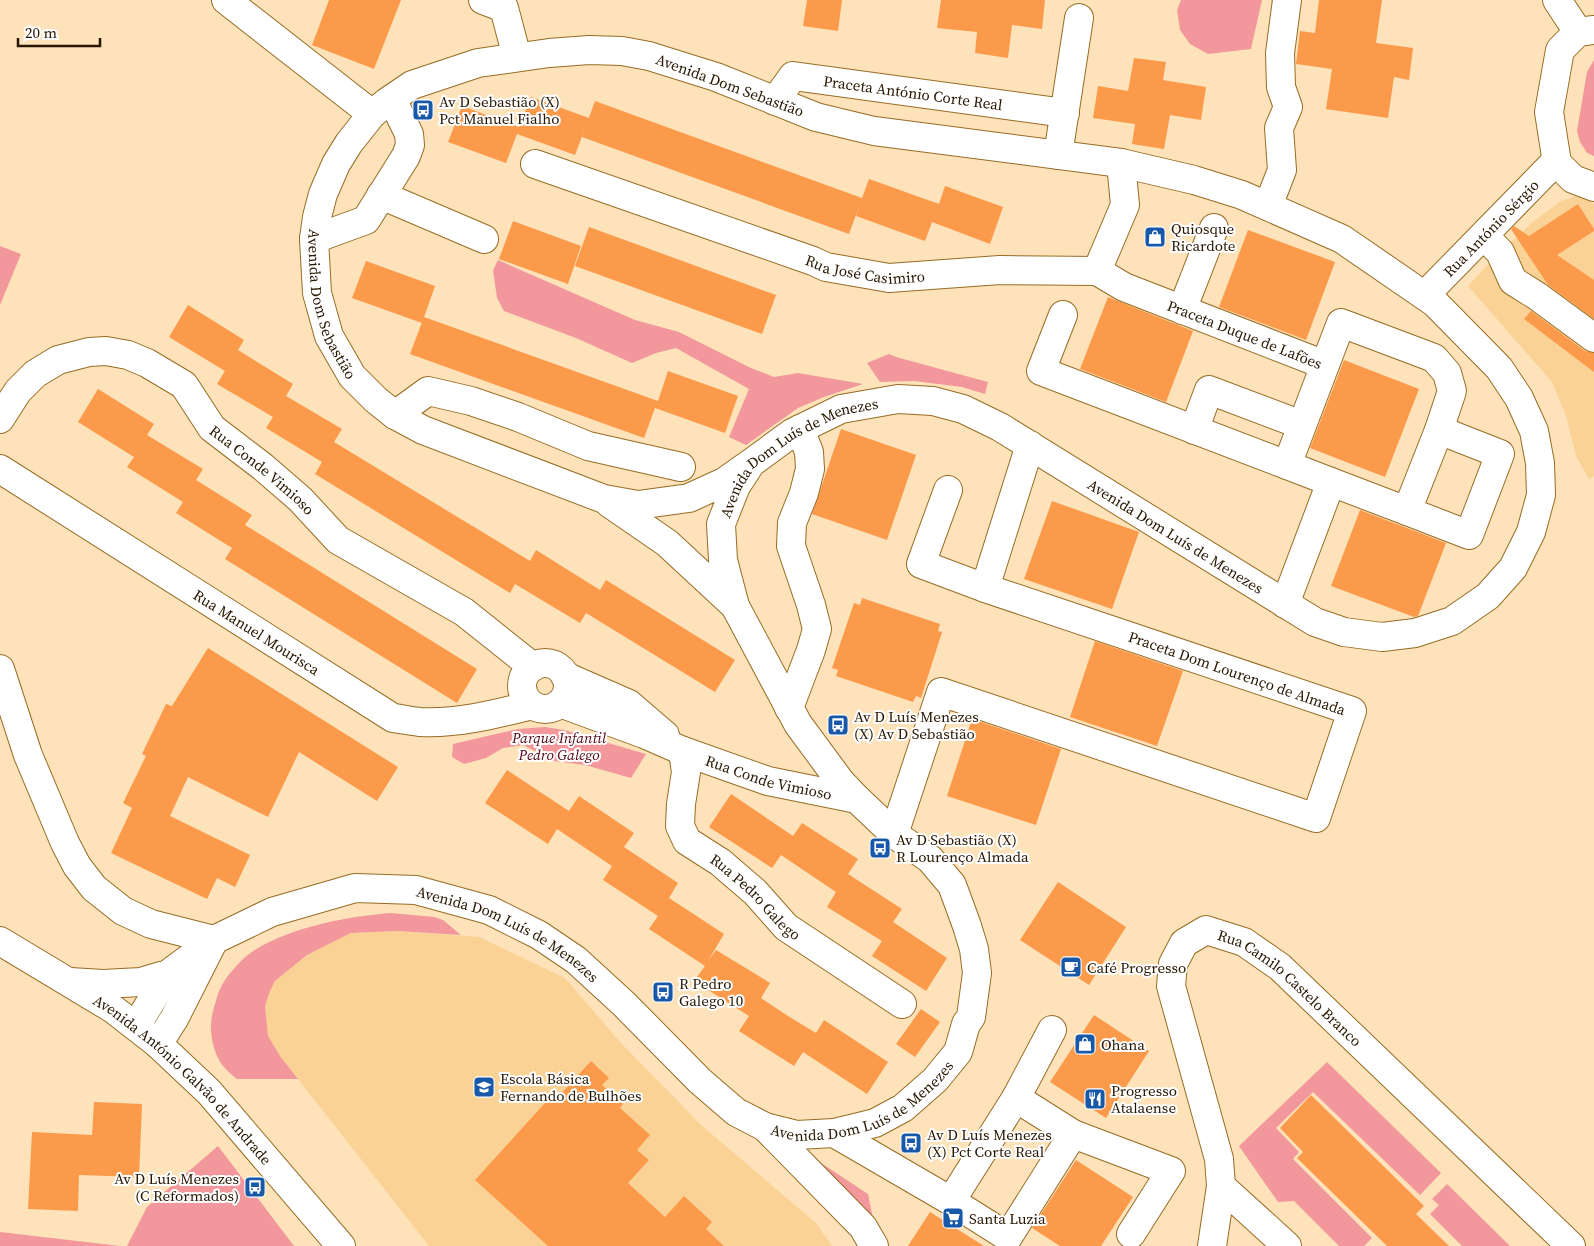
<svg xmlns="http://www.w3.org/2000/svg" width="1594" height="1246" font-family="'Source Serif 4',serif">
<rect width="100%" height="100%" fill="#fee2b9"/>
<path fill="#fbd296" d="M1579 195 1594 204V476L1589 479 1576 456 1566 416 1552 382 1468 286 1500 252 1534 221 1561 201Z
M397 931 479 937 565 978 620 1042 700 1124 816 1223 832 1246H429L280 1056 268 1037 265 1006 270 991 275 981 307 955 351 933Z"/>
<path fill="#f2989c" d="M1181 0H1262L1251 49 1208 54 1190 44 1180 30 1177 10Z
M1594 60V156L1587 153 1580 142 1577 131 1587 72Z
M0 246 21 254 0 305Z
M498 260 635 320 679 332 751 368 774 377 798 373 863 384 824 397 798 408 746 445 729 437 749 389 676 348 656 353 632 363 576 338 504 311 497 298 493 270Z
M889 354 896 357 988 382 985 394 962 387 914 381 880 382 867 363Z
M545 727 564 730 646 754 631 778 585 765 554 761 523 745 503 748 486 758 464 764 452 757 453 744 518 729Z
M391 913 434 917 443 920 461 935 397 931 351 933 307 955 275 981 270 991 265 1006 268 1036 280 1056 298 1079H237C232 1075 227 1071 223 1066 211 1050 208 1026 214 1007 216 1002 217 995 220 989 224 980 233 969 240 962 271 930 348 916 391 913Z
M1327 1062 1441 1173 1420 1195 1313 1092 1276 1128 1299 1152 1293 1159 1372 1238 1364 1246H1339L1294 1201 1278 1202 1239 1146Z
M218 1146 294 1246H127L147 1207Z
M821 1163 868 1194 874 1224 814 1168Z
M1447 1184 1510 1246H1462L1430 1214 1439 1205 1432 1199Z
M0 1232 120 1246H0Z"/>
<path fill="#fb9a4b" d="M329 0H401L374 69 312 45Z
M807 0H842L838 31 803 26Z
M941 0H1045L1042 29 1012 25 1008 58 975 53 977 32 937 28Z
M1319 0H1382L1376 43 1413 48 1409 80 1394 77 1388 118 1326 109 1332 69 1296 64 1300 31 1315 33Z
M1134 58 1166 62 1163 80 1206 87 1201 120 1170 115 1164 149 1132 144 1135 124 1093 118 1098 86 1128 91Z
M531 97 589 118 575 155 517 134 506 163 448 142 462 106 519 127Z
M595 101 862 198 869 179 939 204 945 186 1003 207 990 244 932 222 925 241 856 216 860 204 849 234 582 137Z
M1578 204 1594 229V231L1557 255 1594 280V319L1548 285 1511 229 1514 226 1529 236Z
M513 221 581 246 568 284 499 259Z
M589 227 776 295 762 334 575 266Z
M1248 230 1335 262 1306 340 1219 307Z
M366 261 435 286 422 323 352 298Z
M1108 297 1193 331 1166 402 1080 369Z
M188 305 244 340 238 350 293 384 286 396 342 429 334 442 530 561 536 550 600 590 606 580 735 660 715 692 586 613 580 623 515 584 510 593 315 474 322 462 266 428 273 417 217 384 225 371 169 337Z
M1531 311 1585 351 1594 353V372L1524 319Z
M424 317 658 401 668 371 738 396 725 433 655 408 644 438 410 354Z
M1344 360 1419 389 1385 477 1310 448Z
M98 389 154 424 147 435 203 469 196 480 252 515 245 525 477 669 457 703 225 559 232 548 176 513 183 502 127 467 134 457 78 422Z
M841 429 916 455 887 540 812 514Z
M1052 501 1139 532 1112 609 1024 579Z
M1360 510 1446 543 1418 616 1414 617 1331 586Z
M862 598 940 624 938 631 942 632 921 698 916 696 913 702 836 676 838 670 832 668 854 603 860 605Z
M1095 641 1183 671 1157 746 1070 717Z
M208 648 398 767 377 801 299 752 268 817 188 777 170 816 250 855 235 887 217 878 207 899 111 853 132 808 123 803 146 756 142 754 166 704 172 706Z
M972 719 1061 749 1036 825 947 796Z
M507 770 569 811 579 796 634 833 624 847 678 883 669 898 724 934 708 961 716 950 770 983 761 998 788 1016 816 1033 824 1020 888 1062 867 1094 803 1052 794 1066 739 1031 749 1016 694 981 705 966 649 929 658 916 603 880 612 866 557 829 548 844 485 803Z
M731 794 793 836 802 823 858 859 848 874 902 909 893 922 947 958 926 991 872 956 882 941 827 907 836 892 781 855 772 868 709 827Z
M1058 882 1126 927 1089 985 1020 940Z
M921 1009 940 1022 915 1057 896 1044Z
M1094 1015 1149 1051 1106 1118 1050 1082Z
M591 1061 609 1078 602 1085 623 1104 620 1108 650 1135 637 1150 649 1160 628 1183 665 1217 684 1196 712 1222 706 1229 724 1246H548L475 1180 554 1093 558 1097Z
M1311 1095 1424 1206 1416 1214 1449 1246H1387L1297 1158 1303 1152 1280 1128Z
M94 1102 142 1104 139 1177 79 1175 78 1211 28 1209 32 1132 92 1135Z
M1076 1160 1133 1197 1101 1246H1060L1032 1228Z
M930 1212 984 1246H908Z"/>
<g fill="none" stroke-linecap="round" stroke-linejoin="round">
<g stroke="#976c24" stroke-width="30">
<g id="minor">
<path d="M226 0 372 114"/>
<path d="M483 0 504 8 517 57"/>
<path d="M1557 0 1578 32"/>
<path d="M1594 30 1578 32 1560 50 1549 112 1557 163 1573 179 1594 187"/>
<path id="s1" d="M775 101 793 76 1065 113"/>
<path d="M1058 155 1079 18"/>
<path id="s2" d="M535 164 813 261 826 267 889 278 1000 270 1097 271 1125 205 1121 163"/>
<path d="M381 195 484 239"/>
<path d="M1268 206 1282 170 1279 128 1288 107 1281 87 1280 53 1287 0"/>
<path d="M1484 236 1500 252 1513 281 1537 296 1594 338"/>
<path d="M314 239 366 220 406 156 410 145 409 134 392 99"/>
<path id="s3" d="M1097 271 1124 287 1325 365 1287 465 1331 482 1285 604"/>
<path id="s4" d="M1425 295 1556 161"/>
<path d="M1182 310 1214 228"/>
<path d="M1063 315 1041 371 1287 465"/>
<path d="M1325 365 1341 323 1434 358 1447 373 1452 391 1439 430"/>
<path d="M395 415 428 391 471 401 518 417 588 446 681 467"/>
<path id="s5" d="M0 419 18 391 35 374 58 360 89 352 106 351 128 355 147 363 184 385 212 428 263 467 300 499 338 540 464 612 533 667"/>
<path d="M1194 430 1209 390 1302 425"/>
<path d="M1439 430 1500 454 1469 535 1407 511Z"/>
<path id="s6" d="M0 469 393 718C402 719 411 721 420 722 458 724 496 714 532 705"/>
<path d="M1331 482 1407 511"/>
<path d="M948 490 921 564 985 588"/>
<path d="M609 503 667 543 735 606"/>
<circle cx="545" cy="686" r="23"/>
<path d="M0 669 28 755 65 843 77 866 94 888 123 911 151 924 214 940"/>
<path d="M565 676 629 704 665 735"/>
<path id="s7" d="M560 703 644 734 683 751 768 781 857 799"/>
<path d="M789 708 811 650 817 629 811 605 791 546 792 523 804 493 810 469 809 452 800 429"/>
<path id="s8" d="M683 751 686 772 681 804 680 826 687 841 720 862 755 892 786 927 902 1004"/>
<path d="M894 834 941 692 1316 818 1352 711 985 588 1030 445"/>
<path id="s9" d="M0 941 113 1009 158 1044 209 1092 341 1246"/>
<path id="s10" d="M70 982 103 984 141 982 168 974 214 940 272 912 355 888 416 890 489 910 539 935 576 960 624 1004 700 1081 736 1112 765 1127 797 1135 834 1133 875 1123 903 1108 935 1080 958 1052 966 1024 971 1017 977 973 974 949 967 926 952 885 930 859 894 834 857 799 840 781 798 724 735 606 723 560 721 524 736 486 751 463 792 433 841 409 898 399 933 401 963 409 1000 427 1315 622 1344 632 1382 637 1415 633 1452 621 1488 596 1513 568 1531 532 1541 495 1540 463 1534 431 1519 398 1499 368 1435 303 1342 239 1242 195 1194 180 1121 163 874 131 816 117 716 77 649 56 622 51 589 50 549 53 478 63 412 85 387 102 372 114 349 143 336 164 323 194 317 217 314 239 317 293 329 336 352 376 376 400 395 415 423 430 604 499 638 505 689 498 724 482 751 463"/>
<path d="M136 1026 168 974"/>
<path d="M158 1044 174 1019 212 944"/>
<path d="M1016 1098 1052 1030"/>
<path d="M765 1127 863 1227 874 1246"/>
<path d="M834 1133 951 1201 1008 1237 1073 1134 1016 1098 951 1201"/>
<path d="M1073 1134 1171 1171 1131 1234"/>
<path d="M1221 1186 1287 1246"/>
<path id="s11" d="M1212 1246 1221 1186 1219 1159 1171 986 1173 964 1184 943 1206 930 1244 942 1280 967 1571 1246"/>
</g>
</g>
<use href="#minor" stroke="#fff" stroke-width="28"/>
</g>
<defs>
<g id="bus-square" transform="scale(1.125)"><rect x="-9" y="-9" width="18" height="18" rx="4" fill="#1858a8" stroke="#fff"/><path d="M-5-6H5V4H4V6H2V4H-2V6H-4V4H-5ZM-3.5-4V0h7V-4ZM-3.5 1.2v1.5H-2V1.2ZM2 1.2v1.5H3.5V1.2Z" fill="#fff"/></g>
<g id="shop-square" transform="scale(1.125)"><rect x="-9" y="-9" width="18" height="18" rx="4" fill="#1858a8" stroke="#fff"/><path d="M-5-2.5h2.3a2.7 3.5 0 0 1 5.4 0H5L5.5 6h-11ZM-1.5-2.5h3a1.5 2.3 0 0 0-3 0Z" fill="#fff"/></g>
<g id="cafe-square" transform="scale(1.125)"><rect x="-9" y="-9" width="18" height="18" rx="4" fill="#1858a8" stroke="#fff"/><path d="M-5.5-4.5H6V0H3Q3 3.5 0 3.5H-2.5Q-5.5 3.5-5.5 0ZM3-3.2v2h1.7v-2ZM-6 4.5H4V6H-6Z" fill="#fff"/></g>
<g id="school-square" transform="scale(1.125)"><rect x="-9" y="-9" width="18" height="18" rx="4" fill="#1858a8" stroke="#fff"/><path d="M0-5L7-2L0 1L-7-2ZM-4 1L0 2.5L4 1V4Q0 6-4 4Z" fill="#fff"/></g>
<g id="restaurant-square" transform="scale(1.125)"><rect x="-9" y="-9" width="18" height="18" rx="4" fill="#1858a8" stroke="#fff"/><path d="M-5-6h1v4h1v-4h1v4h1v-4h1v5L-1.5 .5V6h-2V.5L-5-1ZM5-6V6H3V1.5H1.5Q1.5-4 5-6Z" fill="#fff"/></g>
<g id="supermarket-square" transform="scale(1.125)"><rect x="-9" y="-9" width="18" height="18" rx="4" fill="#1858a8" stroke="#fff"/><path d="M-6-5.5h2.5l.6 2H6L4.5 2H-2.5L-4.4-4H-6ZM-1.5 3.2a1.3 1.3 0 1 0 .1 0ZM3 3.2a1.3 1.3 0 1 0 .1 0Z" fill="#fff"/></g>
</defs>
<g fill-rule="evenodd">
<use href="#bus-square" x="423" y="110"/>
<use href="#shop-square" x="1155" y="237"/>
<use href="#bus-square" x="838" y="725"/>
<use href="#bus-square" x="880" y="848"/>
<use href="#cafe-square" x="1071" y="967"/>
<use href="#bus-square" x="663" y="992"/>
<use href="#shop-square" x="1085" y="1044"/>
<use href="#school-square" x="484" y="1087"/>
<use href="#restaurant-square" x="1095" y="1099"/>
<use href="#bus-square" x="911" y="1143"/>
<use href="#bus-square" x="255" y="1187"/>
<use href="#supermarket-square" x="953" y="1218"/>
</g>
<g text-anchor="middle" dominant-baseline="central" stroke-width="4" stroke-linejoin="round" paint-order="stroke">
<g font-size="15" fill="#281700" stroke="#fff">
<text transform="translate(730 85) rotate(20)">Avenida Dom Sebastião</text>
<text stroke="none"><textPath href="#s1" startOffset="152">Praceta António Corte Real</textPath></text>
<text stroke="none"><textPath href="#s4" startOffset="94">Rua António Sérgio</textPath></text>
<text stroke="none"><textPath href="#s2" startOffset="348">Rua José Casimiro</textPath></text>
<text stroke="none"><textPath href="#s10" startOffset="4209">Avenida Dom Sebastião</textPath></text>
<text stroke="none"><textPath href="#s3" startOffset="161">Praceta Duque de Lafões</textPath></text>
<text stroke="none"><textPath href="#s10" startOffset="1746">Avenida Dom Luís de Menezes</textPath></text>
<text stroke="none"><textPath href="#s5" startOffset="336">Rua Conde Vimioso</textPath></text>
<text stroke="none"><textPath href="#s10" startOffset="2182">Avenida Dom Luís de Menezes</textPath></text>
<text stroke="none"><textPath href="#s6" startOffset="304">Rua Manuel Mourisca</textPath></text>
<text transform="translate(1237 673) rotate(19)">Praceta Dom Lourenço de Almada</text>
<text stroke="none"><textPath href="#s7" startOffset="222">Rua Conde Vimioso</textPath></text>
<text stroke="none"><textPath href="#s8" startOffset="181">Rua Pedro Galego</textPath></text>
<text stroke="none"><textPath href="#s10" startOffset="471">Avenida Dom Luís de Menezes</textPath></text>
<text stroke="none"><textPath href="#s11" startOffset="442">Rua Camilo Castelo Branco</textPath></text>
<text stroke="none"><textPath href="#s9" startOffset="231">Avenida António Galvão de Andrade</textPath></text>
<text stroke="none"><textPath href="#s10" startOffset="906">Avenida Dom Luís de Menezes</textPath></text>
</g>
<g font-size="15" fill="#281700" stroke="#fff" text-anchor="start">
<text x="439" y="101">Av D Sebastião (X)<tspan x="439" dy="17">Pct Manuel Fialho</tspan></text>
<text x="1171" y="228">Quiosque<tspan x="1171" dy="17">Ricardote</tspan></text>
<text x="854" y="716">Av D Luís Menezes<tspan x="854" dy="17">(X) Av D Sebastião</tspan></text>
<text x="896" y="839">Av D Sebastião (X)<tspan x="896" dy="17">R Lourenço Almada</tspan></text>
<text x="1087" y="967">Café Progresso</text>
<text x="679" y="983">R Pedro<tspan x="679" dy="17">Galego 10</tspan></text>
<text x="1101" y="1044">Ohana</text>
<text x="500" y="1078">Escola Básica<tspan x="500" dy="17">Fernando de Bulhões</tspan></text>
<text x="1111" y="1090">Progresso<tspan x="1111" dy="17">Atalaense</tspan></text>
<text x="927" y="1134">Av D Luís Menezes<tspan x="927" dy="17">(X) Pct Corte Real</tspan></text>
<text x="239" y="1178" text-anchor="end">Av D Luís Menezes<tspan x="239" dy="17">(C Reformados)</tspan></text>
<text x="969" y="1218">Santa Luzia</text>
</g>
<g font-size="15" font-style="italic" fill="#520516" stroke="#fff">
<text x="559" y="737">Parque Infantil<tspan x="559" dy="17">Pedro Galego</tspan></text>
</g>
</g>
<path d="M18 38v8h82v-8" fill="none" stroke="#281700" stroke-width="2.5"/>
<text x="25" y="38" font-size="15" fill="#281700" stroke="#ffffff" stroke-width="4" paint-order="stroke">20 m</text>
</svg>
